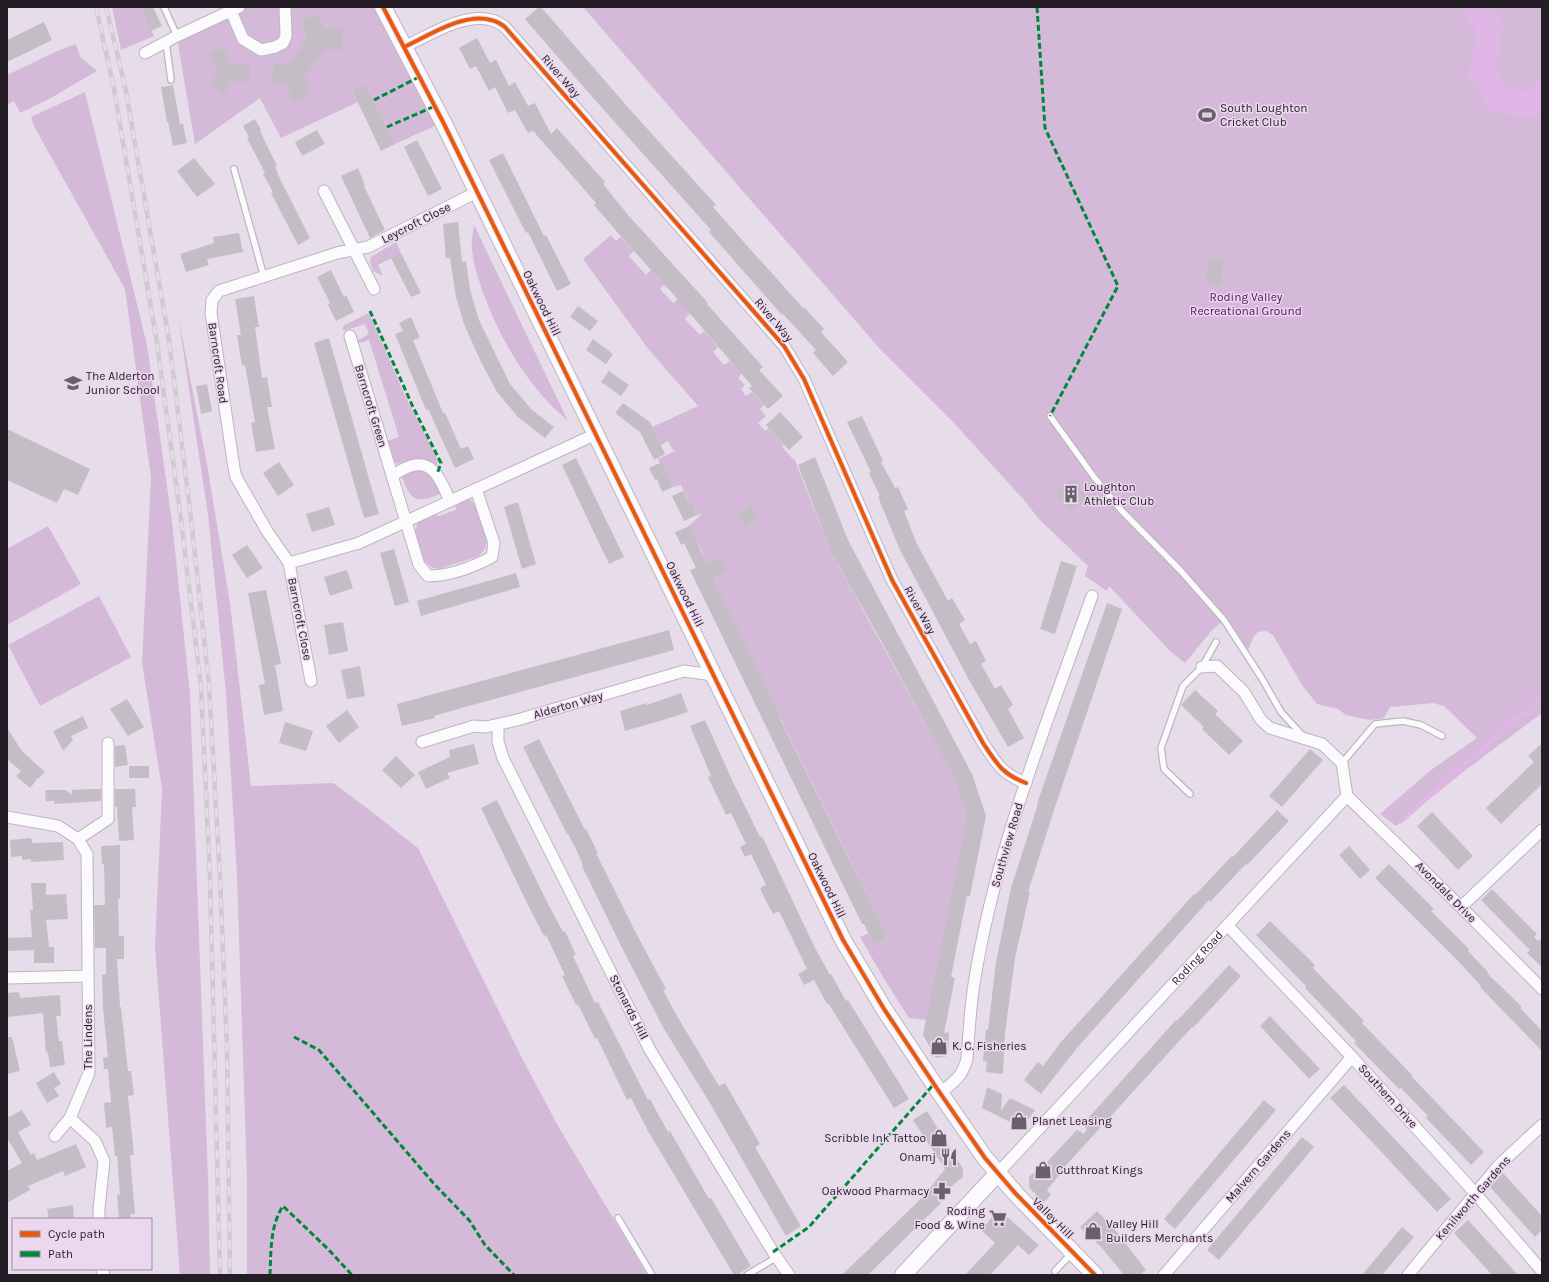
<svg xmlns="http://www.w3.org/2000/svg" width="1549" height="1282" font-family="Karla,sans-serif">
<rect width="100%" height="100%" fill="#e7dce9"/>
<path fill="#d4bad8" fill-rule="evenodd" d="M112 7H141L154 36 121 50Z
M239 7H285L283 43 251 45 231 11Z
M288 7H380L441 123 395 144 366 84 352 90 358 102 281 138 260 98 195 144 177 38 229 14 252 47 286 44Z
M583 7H1542V713L1463 772 1396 826 1380 814 1431 770 1477 738 1444 706 1433 703 1390 707 1384 718 1370 720 1346 715 1338 709 1317 704 1302 685 1273 635 1266 631 1258 632 1254 636 1248 650 1227 618 1213 629 1185 663 1170 651 1109 586 1107 591 1085 576 1088 566 1039 519 1023 499 954 423 880 349Z
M76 44 80 57 97 71 49 99 20 113 14 101 7 105V75L55 52Z
M85 92 147 345 172 522 190 694 208 1179 210 1275H180L155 947 162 789 142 663 151 478 125 289 35 128 31 117Z
M474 225 568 421C528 387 500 340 482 290 478 277 473 263 472 249 471 241 473 233 474 225Z
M611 235 616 241 621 237 634 251 629 256 646 275 651 270 664 285 660 289 673 303 678 299 690 313 685 319 700 335 704 331 718 347 713 352 724 365 730 361 742 374 738 378 745 385 741 389 746 396 752 392 764 405 760 409 766 416 758 423 765 431 769 428 784 445 782 447 793 459 794 458 831 552 951 770 968 819 927 1020 909 1018 883 977 860 937 869 933 874 945 888 937 785 728 713 578 727 572 719 557 700 566 698 558 703 553 695 539 686 528 702 514 697 515 689 503 681 485 673 487 668 475H666L658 459 675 451 673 450 668 441 661 445 652 427 698 406 649 350 583 259ZM750 505 757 520 745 529 737 514Z
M396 242 401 253 378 265 383 276 373 271 370 262 371 257Z
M369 313 407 400 438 460 436 467C422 456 414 459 397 464L392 459 387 441 399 437 369 340 356 344 357 341 369 334 365 324 343 331V326Z
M178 316 207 464 230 603 251 786 333 783 367 808 418 848 522 1058 558 1126 647 1275H247V1179L237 876 226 693 208 515Z
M414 469C432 469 434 480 440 494 415 505 410 499 401 475Z
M464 498 469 499 474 503 487 541 485 549 479 556 439 569 431 567 424 561 415 533 417 524 419 520 433 513 439 516 456 510 455 503Z
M48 526 81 584 7 625V549Z
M99 596 131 657 40 706 8 645Z"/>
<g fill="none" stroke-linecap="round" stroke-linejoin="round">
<path stroke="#dfb6e6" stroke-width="4.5" d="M1401 821 1542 697"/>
<path stroke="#dfb6e6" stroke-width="26" d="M1476 7 1490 27 1482 74 1500 100 1533 104 1542 94"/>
</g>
<path fill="#c5bdc6" d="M141 7H153L162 26 151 31Z
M539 7H541L633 113 716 205 713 207 750 249 803 308 804 307 824 329 821 332 848 362 833 376 813 353 816 350 783 314 782 315 709 232 711 230 587 91 525 19Z
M318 14 325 29 343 28 342 50 324 49 304 78 311 93 294 102 286 84 272 83 274 63 289 65 307 38 302 20Z
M44 22 52 40 7 62V40Z
M477 38 490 63 496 60 509 86 515 82 528 106 535 103 551 134 557 128 605 182 603 184 628 215 708 303 707 304 763 367 759 370 783 396 768 409 749 388 752 386 668 288H667L618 233 594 205 596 203 570 173 533 131 528 133 515 110 508 113 495 87 489 91 476 66 470 69 459 48Z
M223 48 231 64H249V82L231 81 224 95 209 86 217 71 209 54Z
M366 84 395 144 381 151 352 90Z
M173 85 180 124H183L187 143 173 146 168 122H167L161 87Z
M255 119 261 130 260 131 277 166 275 167 281 181 310 238 298 245 271 193 273 192 263 174 265 173 247 138 249 137 243 126Z
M317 130 325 144 302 156 295 142Z
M417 140 442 189 428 196 404 147Z
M503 153 544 236 546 235 571 284 557 291 528 232 526 233 489 160Z
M194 158 215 184 197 197 177 171Z
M358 168 365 185 364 186 385 230 370 238 341 176Z
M458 222 462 262 466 261 470 290 479 320 510 384 532 410 554 427 545 438 518 417 497 392 481 362 464 324 456 297 450 258H446L443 224Z
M239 233 243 252 207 259 209 265 186 272 180 254 214 243 213 237Z
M401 253 421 293 411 297 391 258Z
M1209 257 1224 259 1221 285 1206 282Z
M331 270 344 297 346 295 354 312 336 321 328 305 330 303 317 277Z
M254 296 259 327H255L262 378 267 377 272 407H267L275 449 256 452 251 423 255 422 245 365 242 366 237 335H241L235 299Z
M578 306 598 321 590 331 570 317Z
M411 317 420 338 413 340 443 413H445L461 449 468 446 474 459 455 468 428 409 426 410 395 334 403 331 399 323Z
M329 338 379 514 364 518 314 343Z
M593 339 613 354 606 364 586 350Z
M609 371 629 385 621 396 601 382Z
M207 384 212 411 201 414 196 386Z
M623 403 650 422 665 454 654 460 640 432 615 413Z
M780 412 803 437 789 450 766 425Z
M862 416 883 461 881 462 895 488 898 487 908 509 904 511 916 542 948 601 952 598 965 620 959 624 970 644 976 641 986 661 981 664 995 689 1001 685 1013 705 1008 709 1024 738 1008 747 969 680 900 550 878 497 880 496 869 473 871 472 847 422Z
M7 429 90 469 78 495 64 489 57 503 7 480Z
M815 457 848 540 972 774 986 816 970 896H967L951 977 955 978 944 1033 949 1032 948 1056 936 1058 923 1035 967 817 952 773 880 639 831 552 798 465Z
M576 458 624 557 609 564 562 465Z
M279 462 294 485 278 496 263 473Z
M662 462 673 487 662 492 657 479 655 480 649 468Z
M1074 478 1087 498 1069 510 1055 491Z
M683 491 689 503 691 502 697 515 684 521 672 496Z
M518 502 536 564 522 569 504 507Z
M751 504 757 520 745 529 737 514Z
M329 507 335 525 312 532 306 514Z
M690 526 706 563 719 557 723 564 727 572 713 578 778 711 781 721 888 937 874 945 864 924H862L690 570 696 568 684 543 681 545 675 532Z
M247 545 263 568 247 578 232 555Z
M394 549 409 602 395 606 380 553Z
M1061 561 1077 566 1055 634 1040 629Z
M347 570 353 588 330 596 324 577Z
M516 573 520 587 421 616 417 601Z
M266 590 281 664 275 665 283 711 264 715 259 685 265 684 248 593Z
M1107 603 1122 609 1054 810 1028 892H1030L1015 958 1005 1033 1003 1074 986 1072 987 1062 983 1061 986 1030H988L996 962 1011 888 1038 804H1037Z
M343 622 348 651 329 655 324 625Z
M669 630 674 650 465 707 434 716 435 718 402 726 397 704Z
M360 666 365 696 347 699 341 670Z
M1195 690 1218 711 1215 714 1243 741 1229 755 1202 729 1204 727 1181 705Z
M681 693 688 712 663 720 625 731 620 711 647 703V705Z
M127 699 144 727 128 736 110 709Z
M347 710 359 727 339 743 326 726Z
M83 716 88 728 71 736 73 740 63 751 53 731Z
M705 720 733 782 760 837 762 836 815 948 830 975 831 974 846 1001 848 1000 909 1099 894 1108 828 1003 827 1004 814 980 804 985 798 974 807 969 779 911 773 914 765 899 760 888 766 885 751 854 745 857 740 847 746 844 731 813 726 815 708 777 711 776 690 726Z
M285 722 313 731 306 751 279 743Z
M7 728 22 751 45 772 39 778 36 779V781L30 788 16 776 21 771 7 759Z
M539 739 585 830 586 829 598 853H596L637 935 666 989 663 990 677 1016 719 1086 725 1083 760 1144 755 1147 801 1226 786 1236 710 1103 664 1029 622 948 582 866 583 865 576 849 568 834H567L523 747Z
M1542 743V784L1501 824 1486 808 1534 762 1528 756Z
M474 744 479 764 447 773 450 778 426 789 418 772 450 757 449 750Z
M125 745 128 765 115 767V746Z
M1310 749 1323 760 1282 807 1269 796Z
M396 756 415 775 401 788 382 770Z
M129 766H149V778H129Z
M88 789H101V801L55 804 54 801H46L45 790H66L72 795V790Z
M115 789H135L136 807H132L134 840 119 841 117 807H115Z
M497 800 546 900 563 932 565 931 576 955 573 956 595 1003 598 1002 648 1100 650 1099 668 1132 670 1131 709 1199 711 1198 751 1266 737 1275H734L648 1131 631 1098 627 1100 597 1038 595 1039 578 1004 576 1005 562 976 565 975 546 935 544 936 528 905 481 808Z
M1277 810 1289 821 1247 865 1246 864 1210 902 1209 900 1077 1048 1041 1094 1024 1080 1038 1062 1043 1066 1061 1042 1194 894 1195 895 1232 856 1233 857Z
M1432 812 1473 856 1458 870 1417 826Z
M31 838 32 843 63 842 64 860 31 862V859L22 860V856L11 857 10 840Z
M120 845V899H118L119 936H124V959H117L120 1007H121L128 1071H131L134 1095 128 1096 134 1155H130L135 1214H130L131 1219H119L117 1195 120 1194 117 1156H115L112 1127 106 1128 104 1103 111 1102 108 1069H104L103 1058 108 1057 103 1009 102 975 106 974V948H95L94 905H105L104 864H102L101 846Z
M1349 846 1370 870 1360 879 1339 855Z
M1389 864 1434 909 1431 911 1469 949 1468 951 1488 972 1487 973 1522 1007 1520 1008 1542 1031V1051L1480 987 1481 986 1461 964 1375 878Z
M31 883H46V895L66 894 68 919 46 920 49 947H54V963H34V950L7 951V938L32 937 30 910H33Z
M1492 889 1537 934 1534 937 1538 941 1542 937V967L1527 953 1530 950 1481 900Z
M1270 921 1315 965 1313 968 1364 1021 1362 1023 1413 1076 1412 1077 1484 1152 1471 1165 1426 1118 1428 1116 1401 1088 1399 1089 1354 1043 1356 1041 1305 988 1306 986 1256 935Z
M1229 965 1241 976 1193 1028 1192 1027 1059 1173 1060 1174 1047 1190 1051 1195 1043 1203 1029 1187V1177L1046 1161 1047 1162 1077 1130 1084 1134 1087 1129 1082 1125 1176 1020 1177 1021Z
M19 992 20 998 60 995 61 1016H56L59 1041H62L65 1065 50 1067 48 1052 46 1053 43 1013 7 1017V993Z
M1270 1016 1320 1069 1309 1079 1260 1026Z
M7 1037H12L20 1071 7 1074Z
M54 1072 61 1084 54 1088 59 1096 47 1103 36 1083Z
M1344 1085 1451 1199 1437 1212 1375 1145 1330 1098Z
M987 1087 1002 1094 1001 1111 1010 1098 1035 1110 1022 1128 982 1108Z
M1264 1100 1276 1110 1175 1229 1164 1219Z
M22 1110 31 1125 18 1132 31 1155 34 1153 37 1160 76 1144 86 1167 65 1176 63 1171 28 1186 30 1190 7 1203V1171L22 1163 7 1138V1114L9 1117Z
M927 1111 963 1169V1177L953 1185 939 1202 941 1203 868 1275H842L930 1190 929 1189 945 1169 913 1120Z
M1302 1137 1314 1147 1219 1260 1207 1250Z
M1503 1173 1542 1216V1230L1535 1237 1490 1187Z
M73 1205 74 1219H49L47 1209Z
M1097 1211 1116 1231 1146 1270 1140 1275H1124L1102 1248 1080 1227Z
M1004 1214 1039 1245 1029 1255 1018 1245 990 1275H965L995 1243 981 1230 994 1215Z
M1468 1220 1518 1275H1492L1454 1233Z
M1402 1227 1414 1237 1382 1275H1362Z"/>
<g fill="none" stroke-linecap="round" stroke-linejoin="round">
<g stroke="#beb5bf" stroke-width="8">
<path id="lane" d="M164 7 177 36
M166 42 171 80
M234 169 264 277
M1050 416 1094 477 1121 510 1180 570 1224 620 1261 677 1281 712 1303 736
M1342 763 1375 724 1403 721 1421 725 1442 736
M1190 794 1164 769 1161 748 1183 686 1202 667 1216 642
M618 1218 652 1275
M1055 1271 1071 1254
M747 1275 777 1257"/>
</g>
<g stroke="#beb5bf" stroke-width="13">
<g id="street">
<path d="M231 11 243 39 261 50 275 47 283 43 286 36 285 7"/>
<path d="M404 47C428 36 464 12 491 20 496 21 501 24 505 27L784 346 804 379 892 580 983 743C997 764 1002 774 1026 783"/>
<path d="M145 53 177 36 239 7"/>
<path d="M324 191 374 289"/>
<path d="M350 336 419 565 428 576C450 576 473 567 492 557L494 543 476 489"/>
<path d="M392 476C398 472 404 468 411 466 435 459 442 484 450 501"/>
<path d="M289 563 267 531 236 477 234 468 211 313 212 300 219 291 337 253 368 247 477 192"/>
<path d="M311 681 289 563 359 543 596 434"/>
<path d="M498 725V742L503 758 650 1050 773 1252 789 1275"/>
<path d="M422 742 474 726 486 727 517 720 684 671 713 675"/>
<path d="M1347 796 1461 907 1542 989"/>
<path d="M7 817 58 826 78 839 87 854 89 1073 70 1118 55 1136"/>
<path d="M78 839 108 819V743"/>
<path d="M1461 907 1542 830"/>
<path d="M1228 926 1352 1057 1475 1193 1542 1271"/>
<path d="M7 978 88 976"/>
<path d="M940 1093C954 1082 962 1077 967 1059 969 1034 970 1009 974 984 995 850 1047 723 1092 596"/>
<path d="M70 1118 95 1141 104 1161 99 1209V1219"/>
<path id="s1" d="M998 1173 1347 796 1342 763 1322 744 1270 728 1261 720 1244 692 1217 666 1202 667"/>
<path d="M102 1269 104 1275"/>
<path d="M1164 1275 1352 1057"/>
<path d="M1408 1275 1499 1165 1542 1125"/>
</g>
</g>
<g stroke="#beb5bf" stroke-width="18">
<path id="secondary" d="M383 7 443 122 843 940 884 1009 940 1093 985 1158 1016 1194 1095 1275
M903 1275 998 1173"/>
</g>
<use href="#lane" stroke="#fbfafc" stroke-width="5.5"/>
<use href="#street" stroke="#fbfafc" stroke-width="11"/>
<use href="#secondary" stroke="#fbfafc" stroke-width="16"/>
<g stroke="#cecace" stroke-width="4.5">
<path id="rail" d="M96 7 114 89 157 343 181 520 201 687 210 877 220 1275
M106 7 125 86 169 340 191 518 209 685 220 877 227 1047 230 1275"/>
</g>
<use href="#rail" stroke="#ebd7ee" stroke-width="3" stroke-dasharray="9" stroke-linecap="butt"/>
<path stroke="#00873e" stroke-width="3" stroke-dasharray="6 3" stroke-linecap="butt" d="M1037 7 1045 128 1118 286 1050 416
M374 100 419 77
M387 127 435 106
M370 311 413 407 441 463 437 474
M294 1037 319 1050 435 1185 469 1220 485 1245 514 1275
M773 1252 809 1227 934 1084
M270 1275C271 1251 270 1226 283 1206L328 1249 352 1275"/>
<g stroke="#ebd7ee" stroke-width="6">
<path id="cycleway" d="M383 7 443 122 843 940 884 1009 940 1093 985 1158 1016 1194 1095 1275
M404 47C428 36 464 12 491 20 496 21 501 24 505 27L784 346 804 379 892 580 983 743C997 764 1002 774 1026 783"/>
</g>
<use href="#cycleway" stroke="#e8590c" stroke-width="4"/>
</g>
<defs>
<g id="stadium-bare" transform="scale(1.38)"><path d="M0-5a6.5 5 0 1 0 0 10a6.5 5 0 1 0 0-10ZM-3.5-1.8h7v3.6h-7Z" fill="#68606a" stroke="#ebd7ee" stroke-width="2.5" paint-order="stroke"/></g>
<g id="school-bare" transform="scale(1.38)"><path d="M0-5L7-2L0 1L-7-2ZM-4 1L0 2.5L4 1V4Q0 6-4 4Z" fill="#68606a" stroke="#ebd7ee" stroke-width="2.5" paint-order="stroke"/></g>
<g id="building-bare" transform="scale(1.38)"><path d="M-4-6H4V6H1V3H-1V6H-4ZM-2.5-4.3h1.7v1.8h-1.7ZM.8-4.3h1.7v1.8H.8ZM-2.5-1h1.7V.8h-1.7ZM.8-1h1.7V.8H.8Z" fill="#68606a" stroke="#ebd7ee" stroke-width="2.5" paint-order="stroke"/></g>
<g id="shop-bare" transform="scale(1.38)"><path d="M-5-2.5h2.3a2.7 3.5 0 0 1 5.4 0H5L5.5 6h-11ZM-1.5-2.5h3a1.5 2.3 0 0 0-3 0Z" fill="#68606a" stroke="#ebd7ee" stroke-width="2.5" paint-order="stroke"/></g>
<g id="restaurant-bare" transform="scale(1.38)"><path d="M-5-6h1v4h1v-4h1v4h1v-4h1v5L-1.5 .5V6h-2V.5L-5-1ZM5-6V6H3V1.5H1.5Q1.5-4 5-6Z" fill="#68606a" stroke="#ebd7ee" stroke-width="2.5" paint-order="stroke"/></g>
<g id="pharmacy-bare" transform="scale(1.38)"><path d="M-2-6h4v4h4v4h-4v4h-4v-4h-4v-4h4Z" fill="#68606a" stroke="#ebd7ee" stroke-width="2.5" paint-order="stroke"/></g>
<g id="supermarket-bare" transform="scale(1.38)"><path d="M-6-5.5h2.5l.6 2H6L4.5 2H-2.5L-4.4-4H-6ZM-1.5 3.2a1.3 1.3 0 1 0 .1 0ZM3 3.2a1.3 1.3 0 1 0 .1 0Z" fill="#68606a" stroke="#ebd7ee" stroke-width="2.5" paint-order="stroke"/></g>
</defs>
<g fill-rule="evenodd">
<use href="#stadium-bare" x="1207" y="115"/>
<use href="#school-bare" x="73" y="383"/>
<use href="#building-bare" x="1071" y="494"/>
<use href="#shop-bare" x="939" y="1046"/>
<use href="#shop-bare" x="1019" y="1121"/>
<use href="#shop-bare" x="939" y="1138"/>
<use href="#restaurant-bare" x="949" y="1157"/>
<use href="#shop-bare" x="1043" y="1170"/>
<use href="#pharmacy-bare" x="942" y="1191"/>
<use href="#supermarket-bare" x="998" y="1218"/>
<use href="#shop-bare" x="1093" y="1231"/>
</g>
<g text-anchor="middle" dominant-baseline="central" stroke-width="3" stroke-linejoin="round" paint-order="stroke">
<g font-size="12" fill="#241d25" stroke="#ebd7ee">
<text transform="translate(561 76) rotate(49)">River Way</text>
<text transform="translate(416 223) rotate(-27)">Leycroft Close</text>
<text transform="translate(542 303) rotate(64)">Oakwood Hill</text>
<text transform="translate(774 320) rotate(50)">River Way</text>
<text transform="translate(218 363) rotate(82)">Barncroft Road</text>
<text transform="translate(371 406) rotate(73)">Barncroft Green</text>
<text transform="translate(685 594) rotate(64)">Oakwood Hill</text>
<text transform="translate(920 610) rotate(61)">River Way</text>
<text transform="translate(300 619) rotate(79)">Barncroft Close</text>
<text transform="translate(568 705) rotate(-16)">Alderton Way</text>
<text transform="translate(1007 845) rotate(-74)">Southview Road</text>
<text transform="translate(827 885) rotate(64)">Oakwood Hill</text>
<text transform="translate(1446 892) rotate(45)">Avondale Drive</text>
<text stroke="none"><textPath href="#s1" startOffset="293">Roding Road</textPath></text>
<text transform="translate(629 1007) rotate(63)">Stonards Hill</text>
<text transform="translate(88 1037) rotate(-90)">The Lindens</text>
<text transform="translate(1388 1096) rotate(48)">Southern Drive</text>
<text transform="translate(1258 1166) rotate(-49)">Malvern Gardens</text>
<text transform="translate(1473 1198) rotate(-49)">Kenilworth Gardens</text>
<text transform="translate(1053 1218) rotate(45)">Valley Hill</text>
</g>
<g font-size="12" fill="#241d25" stroke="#ebd7ee" text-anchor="start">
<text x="1220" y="108">South Loughton<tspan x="1220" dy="14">Cricket Club</tspan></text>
<text x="86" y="376">The Alderton<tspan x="86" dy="14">Junior School</tspan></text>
<text x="1084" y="487">Loughton<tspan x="1084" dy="14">Athletic Club</tspan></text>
<text x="952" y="1046">K. C. Fisheries</text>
<text x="1032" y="1121">Planet Leasing</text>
<text x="926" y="1138" text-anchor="end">Scribble Ink Tattoo</text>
<text x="936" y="1157" text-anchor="end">Onamj</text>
<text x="1056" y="1170">Cutthroat Kings</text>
<text x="929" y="1191" text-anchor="end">Oakwood Pharmacy</text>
<text x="985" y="1211" text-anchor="end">Roding<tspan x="985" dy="14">Food &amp; Wine</tspan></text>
<text x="1106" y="1224">Valley Hill<tspan x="1106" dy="14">Builders Merchants</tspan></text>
</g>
<g font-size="12" fill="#500f5b" stroke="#ebd7ee">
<text x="1246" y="297">Roding Valley<tspan x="1246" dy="14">Recreational Ground</tspan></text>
</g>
</g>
<rect width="1549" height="1282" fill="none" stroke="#241d25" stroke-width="16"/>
<rect x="12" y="1218" width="140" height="52" fill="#ebd7ee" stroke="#9b8d9e"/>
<rect x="20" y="1231" width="20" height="6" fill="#e8590c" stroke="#9b8d9e"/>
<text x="48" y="1238" font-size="12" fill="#241d25">Cycle path</text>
<rect x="20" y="1251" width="20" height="6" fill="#00873e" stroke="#9b8d9e"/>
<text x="48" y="1258" font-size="12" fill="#241d25">Path</text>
</svg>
